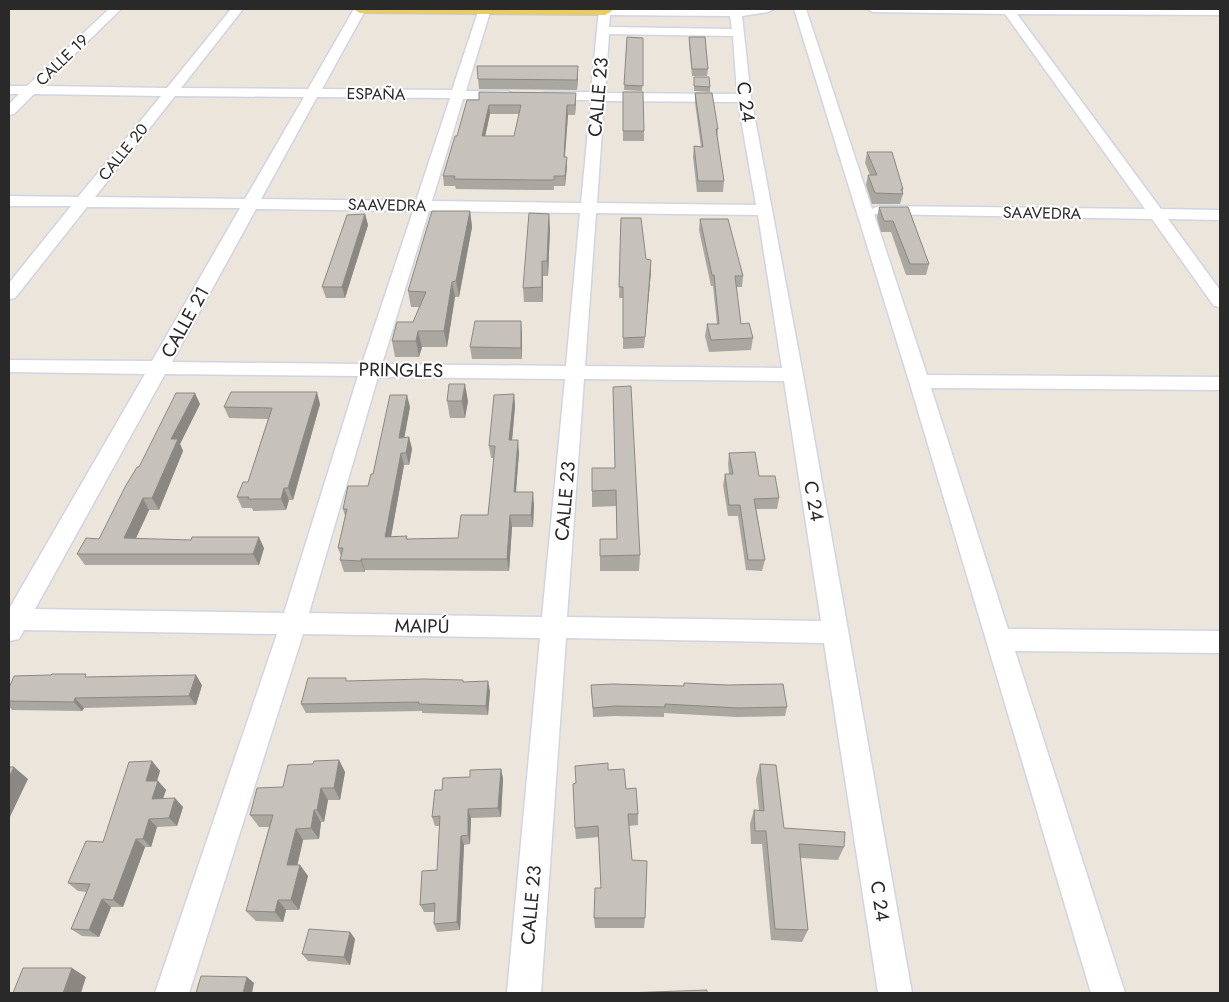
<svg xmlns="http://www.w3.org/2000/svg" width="1229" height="1002" font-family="Jost,sans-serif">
<rect width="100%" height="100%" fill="#ebe5dc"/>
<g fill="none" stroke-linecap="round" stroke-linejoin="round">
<g stroke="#d1d4e2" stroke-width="3">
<path id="minor" d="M109 9H121L42 86 167 88 231 9H243L181 88 308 89 354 9H366L322 89 452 90 479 9H491L466 91H508L515 95 508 99H463L432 201 581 203 591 100H545L538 96 545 92H591L599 9H774L768 12 742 16 751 98 803 375 912 993H878L824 643 566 638 541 993H507L540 638 303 634 189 993H155L277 634 24 630 19 639 9 641V609L145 374 9 372V360L152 361 240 208 87 207 15 298 9 299V283L71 206H9V196L78 197 161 96 34 94 14 114 9 115V104L19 94H9V86H27ZM610 15 730 16 732 29 609 27ZM609 34 733 36 737 94 605 93ZM175 96 304 97 245 199 95 197ZM317 97 450 98 416 201 261 199ZM604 101 738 102 756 205 597 203ZM256 209 413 211 362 364 172 362ZM429 211 580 213 566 366 382 364ZM596 213 758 215 782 368 585 366ZM165 374 358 376 284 613 35 609ZM378 377 565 379 542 617 309 613ZM584 379 784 381 821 621 567 617Z
M794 9H806L872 209 879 206 1145 209 1005 14 873 12 867 9H1220V15L1017 14 1161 209 1220 210V220L1168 219 1220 290V307L1214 306 1152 219 874 214 927 375 1220 377V390L931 388 1008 629 1220 631V653L1015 651 1125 993H1091L909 381Z"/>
</g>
<g stroke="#c7c7c7" stroke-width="2">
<path id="major" d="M353 9H610L612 11 605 15 360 13Z"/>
</g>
<use href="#minor" fill="#fff" fill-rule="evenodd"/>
<use href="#major" fill="#eacb62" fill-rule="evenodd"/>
</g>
<path fill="#aaa7a1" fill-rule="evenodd" d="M627 37 643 38 642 91 624 90Z
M689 37 708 69 707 76H692L689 43Z
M578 76 577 90 479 89 478 79Z
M694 77 710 87V92L694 91Z
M623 92 644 131V141H623Z
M576 93 575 115H568L565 157H567V166L565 186H554V190H536L456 189 455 186H444L443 176 457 136 479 100ZM490 114H519L514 136H485Z
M695 93 718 129 717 139 724 181 723 192H697L693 157 694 146 701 147 695 103Z
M867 152 903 189V194L900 204H872L866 185 868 175H870L865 163Z
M879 207H908L929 264 926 275H906L891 232H881L877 218Z
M470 211 472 227 459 297H455L447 347H422L419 357H395L392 341 413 322 419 307H411L408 291Z
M365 214 368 225 345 298H326L322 287Z
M621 218 646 259 651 271 644 348 623 349V298H619Z
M700 219 743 276 742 287H736L741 324 753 338 751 350 709 352 705 336 707 324H717L713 286H711L699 230Z
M550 228 548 276H543V302H524L523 288Z
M522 333V359H472L470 347Z
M514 394 515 406 512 440 519 452 516 492 534 504 533 527H512L509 571 365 570V572H344L340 560 341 556 338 548 345 516 343 509 368 486 373 474 410 407 404 437H409L412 449 409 465H404L391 536 407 539 458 538 488 515 494 458H491L489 446Z
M447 401H468L465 418H450Z
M200 404 180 444 183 451 159 510H149L136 538 264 548 259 565H85L77 554 99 539 139 467Z
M320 404 293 500H289L286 510 253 511 252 508H242L237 497 248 482 268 419 229 418 224 407Z
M729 453 759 476 779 498 777 509H756L765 560 762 571 746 570 738 516H728L723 485 725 474H729L728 464Z
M615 468 640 555 639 571H600V539H617L616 506 592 507V491Z
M89 677 202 685 196 705 84 708 82 711 12 710 9 706V688Z
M347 681 464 682 490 691 488 715 422 713V711L306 713 301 704Z
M591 685 787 707 785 716 736 717 664 713V717L615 716 593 717Z
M339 760 345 772 340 800H328L324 822H321L319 839 303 840 297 865H300L308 876 299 910H286L283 922 256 921 246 911 269 827H259L250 815 283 787 313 764Z
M152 761 160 771 157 781H158L166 790 163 798 183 807 177 826 157 827 151 847H145L123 907H111L99 937 82 936 71 929 87 892 78 891 68 883 103 842Z
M760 764 784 828 844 847 838 860 800 858 808 930 802 942 771 940 762 844H751L750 824 754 810 759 811 756 779Z
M501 769 503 779 501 817 471 818 470 844 464 845 460 930 437 932 434 924V912H424L420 905 437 870 440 826H435L432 817 442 790 470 777Z
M608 770 626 789 638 814V825L629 826 632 860 645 918 644 928H595L594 918 601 888 599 837 576 839 575 828 576 783Z
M350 932 355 939 350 965 308 961 302 954Z"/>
<path fill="#8b8883" d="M578 66V76L577 90V80Z
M576 93V102L575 115V105Z
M489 105 490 114 483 146 482 136Z
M567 105 568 115 564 166V157Z
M567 157V166L565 186V176Z
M470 211 472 227 459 297 456 281Z
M365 214 368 225 345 298 342 287Z
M549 214 550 228 548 276 547 261Z
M651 260V271L644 348 645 337Z
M542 261 543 276V302L542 287Z
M452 282 455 297 447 347 444 331Z
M521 321 522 333V359L521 348Z
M418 331 422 347 419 357 416 341Z
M465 384 468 401 465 418 462 401Z
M317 392 320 404 293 500 288 488Z
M195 393 200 404 180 444 183 451 159 510 152 498 171 439Z
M514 394 515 406 511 452 509 440Z
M407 395 410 407 402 450 399 438Z
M409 437 412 449 409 465 406 453Z
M518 440 519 452 515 504 514 492Z
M401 453 404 465 389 548 385 537Z
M284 488 289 500 286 510 281 499Z
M533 492 534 504 533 527 531 515Z
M143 498 149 510 131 549 124 538Z
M510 515 512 527 509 571 507 559Z
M259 537 264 548 259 565 253 554Z
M361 559 365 570V572L361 561Z
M196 675 202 685 196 705 189 696Z
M488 681 490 691 488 715 486 706Z
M75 698 84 708 82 711 74 702Z
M339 760 345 772 340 800 334 788Z
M152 761 160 771 154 790 146 781Z
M14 767 28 779 9 819V777Z
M501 769 503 779 501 817 498 808Z
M158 781 166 790 160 807 152 799Z
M321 788 328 800 324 822 317 810Z
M175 798 183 807 177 826 169 818Z
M468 809 471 818 470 844 468 835Z
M314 810 321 822 319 839 311 828Z
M149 819 157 827 151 847 143 839Z
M296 829 303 840 295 876 287 865Z
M461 836 464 845 460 930 457 922Z
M136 839 145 847 123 907 113 900Z
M300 865 308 876 299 910 291 900Z
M102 899 111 907 99 937 89 930Z
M278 900 286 910 283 922 275 912Z
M350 932 355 939 350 965 344 957Z
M72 968 86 977 81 993H63Z
M247 977 254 983 252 993H243Z"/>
<path fill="#c6c2bb" stroke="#8b8883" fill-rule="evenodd" d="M627 37 643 38V86L624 85Z
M689 37H705L708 69H692Z
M477 66H578L577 80 478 79Z
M694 77H709L710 87 694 86Z
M479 92 576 93 575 105H567L564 157H567L565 176H554V180H536L454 179 455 176H443L455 136H457L467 100H479ZM489 105H521L514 136H482Z
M623 92H643L644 131H623Z
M695 93H712L718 129H716L724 181H698L694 146 703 147Z
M867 152H892L903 189H901L903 194 875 193 868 175H877Z
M879 207H908L929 264H910L893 221H884Z
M432 211H470L456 281 452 282 444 331H418L416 341H392L397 322H413L426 292 408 291Z
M529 213 549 214 547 261H542V287L523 288Z
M365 214 342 287H322L347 215Z
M621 218H641L646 259 651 260 645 337 623 338V287H619Z
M700 219H728L743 276H735L741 324 749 323 753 338 711 340 707 324H719L714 275H712Z
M475 321H521V348L470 347Z
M449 384H465L462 401H447Z
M631 386 640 555 600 556V539H617L616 490 592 491V468H615L613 387Z
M231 392H317L288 488H284L281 499H248L249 497H237L243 482H248L272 408 224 407Z
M176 393H195L171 439H178L152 498H143L124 538 191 540 192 537H259L253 554H77L86 538 99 539 125 487 137 467H139Z
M514 394 509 440H518L514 492H533L531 515H510L507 559H361V561L340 560 343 548H338L347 509H343L348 486H368L371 474H373L390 395H407L399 438 409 437 406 453H401L385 537 407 536 406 539 458 538 461 515H488L495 446H489L494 395Z
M755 452 759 476H775L779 498 754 499 765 560H748L740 505H729L725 474H733L729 453Z
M52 674H86L85 677 196 675 189 696 75 698 74 702 9 701V688L14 676 51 675Z
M308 678H346V681L424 679 463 680V682L488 681 486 706 419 704V702L301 704Z
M684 683 727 685 783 684 787 707 738 708 665 704V707L615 706 593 708 591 685 613 684 684 686Z
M339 760 334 788H321L317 810H314L311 828 296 829 287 865H300L291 900H278L275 912 246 911 273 815H250L257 788 283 787 288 765 313 764 314 761Z
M152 761 146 781H158L152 799 175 798 169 818 149 819 143 839H136L113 900 102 899 89 930 71 929 90 884 68 883 86 841 103 842 129 762Z
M608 763V770L624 769 626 789 636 788 638 814H628L632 860 647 861 645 918H594L595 888H601L598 826 575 828 573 784 576 783 575 766Z
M760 764 776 765 784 828 845 832 844 847 799 844 808 930 775 929 766 831H755L754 810 764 811Z
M9 767H14L9 777Z
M501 769 498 808 468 809V835L461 836 457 922 434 924 435 903 420 905 422 871 437 870 440 816 432 817 435 790H442L443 778 470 777V770Z
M309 929 350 932 344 957 302 954Z
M23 968H72L63 993H13Z
M201 976 247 977 243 993H196Z
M707 990V993H625Z"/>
<g text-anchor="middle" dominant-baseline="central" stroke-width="4" stroke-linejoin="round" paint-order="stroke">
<g font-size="16" fill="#292929" stroke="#fff">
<text transform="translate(62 60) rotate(-44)">CALLE 19</text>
<text transform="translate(376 94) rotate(1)">ESPAÑA</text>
<text transform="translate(123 152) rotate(-51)">CALLE 20</text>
<text transform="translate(387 205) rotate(1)">SAAVEDRA</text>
<text transform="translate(1042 213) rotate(1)">SAAVEDRA</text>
</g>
<g font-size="19" fill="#292929" stroke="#fff">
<text transform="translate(598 97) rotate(-85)">CALLE 23</text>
<text transform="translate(746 102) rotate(82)">C 24</text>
<text transform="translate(185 322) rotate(-61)">CALLE 21</text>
<text transform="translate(401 370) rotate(1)">PRINGLES</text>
<text transform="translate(565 501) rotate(-85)">CALLE 23</text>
<text transform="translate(814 501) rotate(80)">C 24</text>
<text transform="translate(422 626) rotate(1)">MAIPÚ</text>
<text transform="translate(880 901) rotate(81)">C 24</text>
<text transform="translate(531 905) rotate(-85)">CALLE 23</text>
</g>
</g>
<rect width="1229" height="1002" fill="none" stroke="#292929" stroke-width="20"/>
</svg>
